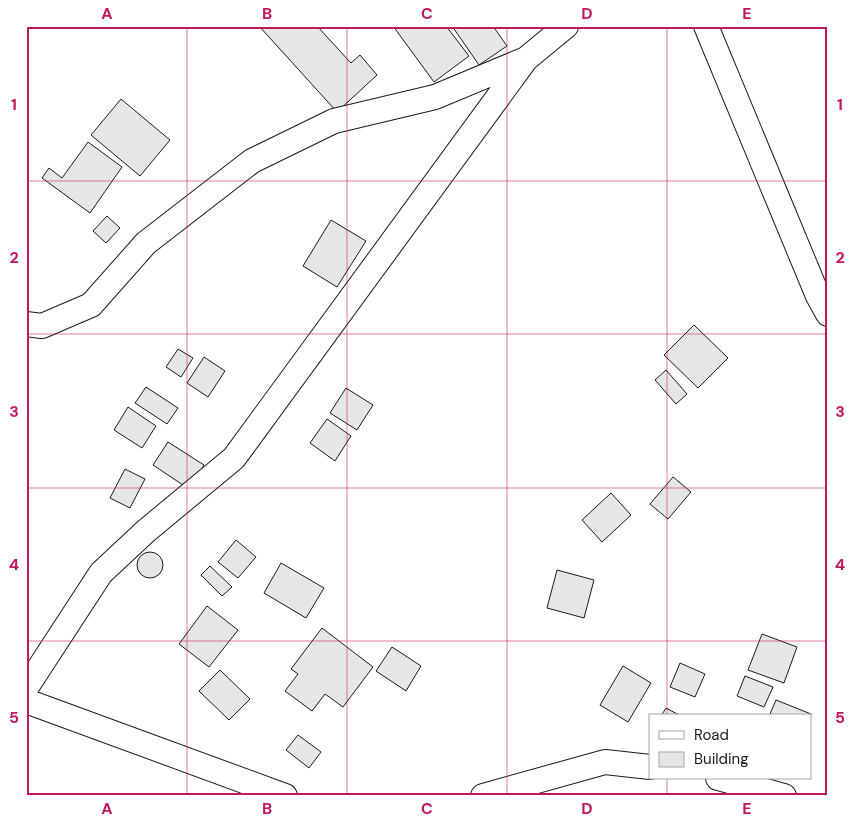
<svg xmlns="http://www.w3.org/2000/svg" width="854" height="822" font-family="'DM Sans',sans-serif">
<rect width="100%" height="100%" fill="#fff"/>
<path fill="#e6e6e6" stroke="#1a1a1a" d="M259 26H317L351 63 360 55 377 75 337 112Z
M393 26H446L469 56 434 82Z
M452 26H493L507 46 479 65Z
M121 99 170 140 140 176 91 135Z
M88 142 122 167 90 213 42 178 49 168 62 178Z
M107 216 120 228 106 243 93 231Z
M331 220 366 241 337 287 303 266Z
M694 325 728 358 698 388 664 355Z
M178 349 193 358 181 377 166 367Z
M204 357 225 371 208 397 187 383Z
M666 370 687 394 676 404 655 380Z
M146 387 178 408 167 424 135 403Z
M346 388 373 405 357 430 330 413Z
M128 407 156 426 142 448 114 430Z
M327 419 351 436 335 461 310 443Z
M168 442 204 465 189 489 153 465Z
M125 469 145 479 130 508 110 498Z
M673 477 691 492 668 519 650 504Z
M611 493 631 515 602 542 582 520Z
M236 540 256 557 238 578 218 562Z
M137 565a13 13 0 1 1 26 0a13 13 0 1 1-26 0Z
M281 563 324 588 306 618 264 593Z
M210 566 232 587 222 596 201 575Z
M557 570 594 580 584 618 547 608Z
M207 606 238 630 209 667 179 644Z
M322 628 373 667 343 707 325 694 312 711 285 691 298 674 291 669Z
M762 634 797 647 784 683 748 670Z
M392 647 421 666 406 691 376 671Z
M680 663 705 674 695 697 670 687Z
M623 666 651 683 628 722 600 705Z
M220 670 250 699 229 720 199 691Z
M745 676 773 687 764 707 737 696Z
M776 700 811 714 810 717V716H769Z
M666 708 681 716H661Z
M298 735 321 752 309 768 286 750Z"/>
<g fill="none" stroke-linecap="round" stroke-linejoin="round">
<g stroke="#1a1a1a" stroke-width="26">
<path id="minor" d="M706 26 818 296 828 314
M26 324 42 326 91 305 146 243 252 161 334 121 435 97 526 59
M26 688 101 573 146 531 234 458 526 59 566 26
M26 701 285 796
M718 778 784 796
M483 796 605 762 650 767"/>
</g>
<use href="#minor" stroke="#fff" stroke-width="24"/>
</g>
<path fill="none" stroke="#c2185b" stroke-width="1" stroke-opacity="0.55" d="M187 26V796M347 26V796M507 26V796M667 26V716M26 181H828M26 334H828M26 488H828M26 641H828M667 778V796"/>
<rect width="854" height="822" fill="none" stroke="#ffffff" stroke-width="55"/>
<rect x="649" y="714" width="162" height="65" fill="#ffffff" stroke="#a3a3a3"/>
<rect x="659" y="731" width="25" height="8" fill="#ffffff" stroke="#a3a3a3"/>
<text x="694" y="740" font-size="15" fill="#1a1a1a">Road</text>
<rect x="659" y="752" width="25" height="15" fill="#e6e6e6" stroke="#a3a3a3"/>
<text x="694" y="764" font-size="15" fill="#1a1a1a">Building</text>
<rect x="28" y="28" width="798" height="766" fill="none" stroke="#c2185b" stroke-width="2"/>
<g font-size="16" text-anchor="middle" font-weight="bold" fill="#c2185b">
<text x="107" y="19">A</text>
<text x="267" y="19">B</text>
<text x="427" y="19">C</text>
<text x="587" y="19">D</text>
<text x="747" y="19">E</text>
<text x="14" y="110">1</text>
<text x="840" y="110">1</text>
<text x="14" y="263">2</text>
<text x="840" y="263">2</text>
<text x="14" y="417">3</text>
<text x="840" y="417">3</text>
<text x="14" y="570">4</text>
<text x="840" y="570">4</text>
<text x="14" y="723">5</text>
<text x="840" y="723">5</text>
<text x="107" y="814">A</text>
<text x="267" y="814">B</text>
<text x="427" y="814">C</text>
<text x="587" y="814">D</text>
<text x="747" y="814">E</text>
</g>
</svg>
